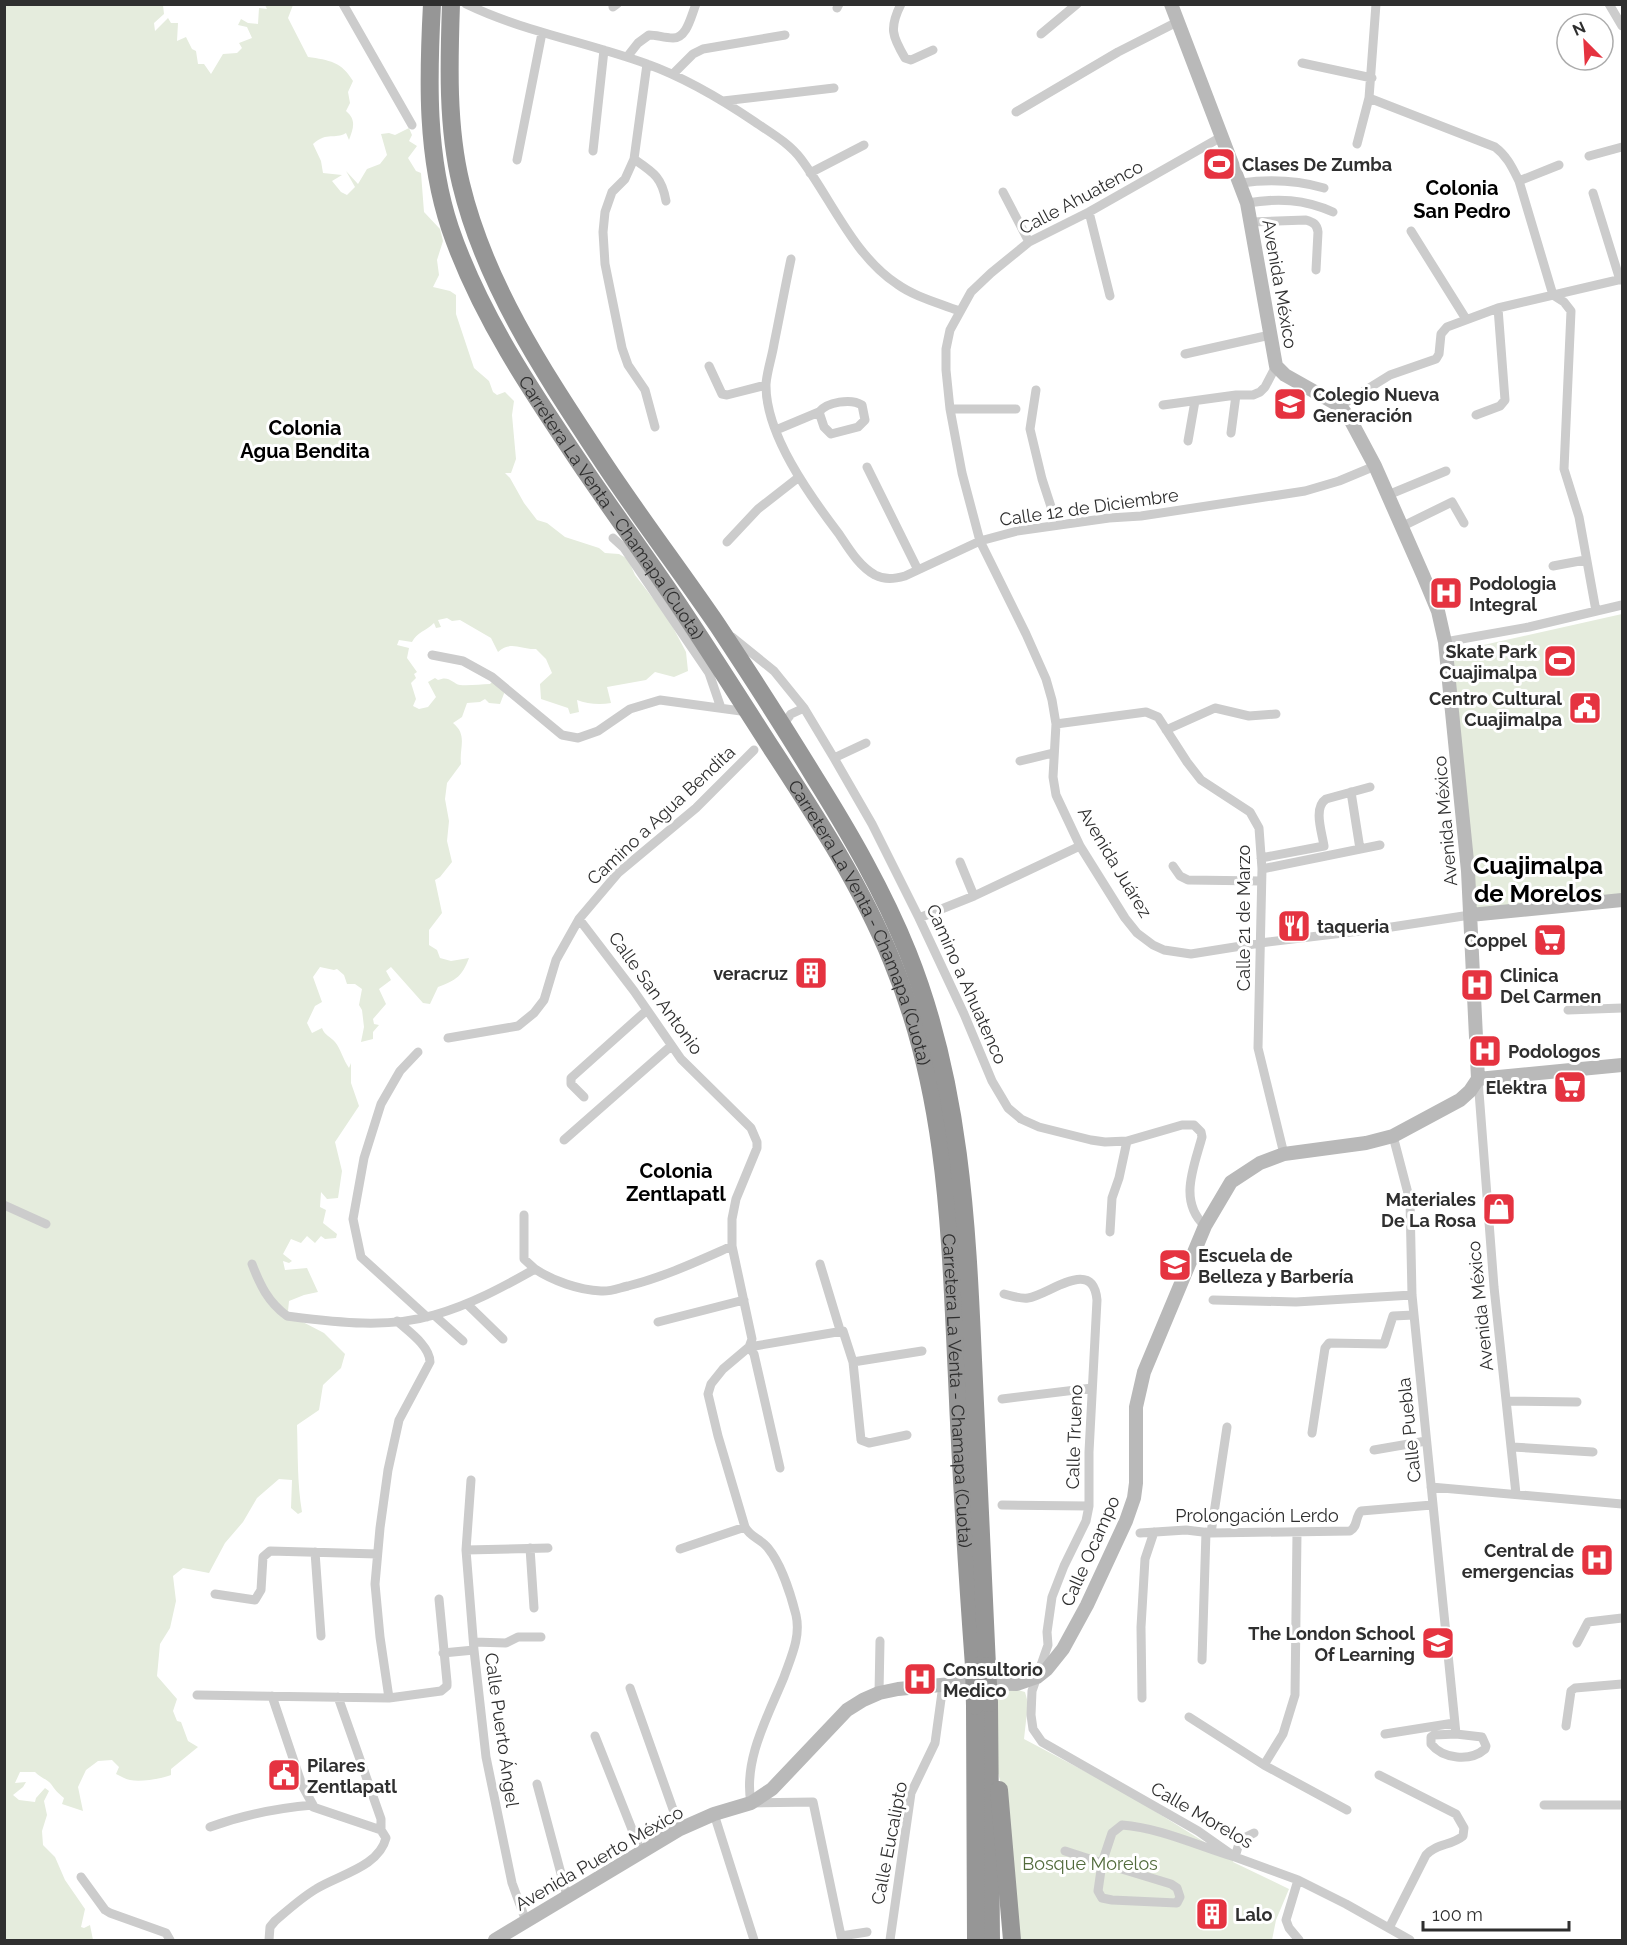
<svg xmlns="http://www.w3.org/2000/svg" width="1627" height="1945" font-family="Raleway,sans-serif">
<rect width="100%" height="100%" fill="#fff"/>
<path fill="#e5ecdd" d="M5 5H163L164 14 154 23 155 31 168 18 171 23H178L177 41 186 37 192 49 196 51 198 64H204L211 74 223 54 237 53 242 48 239 43 252 38 247 27 238 25 241 19 248 23 258 24 259 8 267 9 265 5H293L288 18 308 57C329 60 342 62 353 81L348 92 350 103 346 111C357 120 353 129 349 140L346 133C334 140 328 131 313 144L321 161 323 173 342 175 332 181 341 192 347 195 355 187 346 171 358 184 367 169 380 164 387 155 381 134 389 133 395 135 409 128 412 135 409 141 417 146 408 158 416 171 421 173 424 212 440 229 443 241 437 260 439 275 433 287 450 291 456 295V314L474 368 489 381 493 392 497 395 505 392 514 401 512 415 516 459 511 473H505L510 478 524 503 537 520 547 523 565 537 599 548 605 553 619 554 628 559 635 575 668 618 686 652 688 671 674 677 655 672 646 680 607 687 611 703C600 705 587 704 577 700L579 712 570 714 568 708 541 699 540 684 552 673 546 659 536 649C521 650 511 640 498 652L491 638 460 620 452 621 447 618 438 620 441 627 436 628 434 623C426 631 417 632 412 642L399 640 397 645 409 648 407 658 417 672 414 674 416 678 411 683 416 699 413 706 419 709 428 707 436 697 428 682 435 678 438 680C449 675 452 683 460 685 469 686 481 684 490 684L494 680 505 691 500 704 489 703 485 699 480 702 467 703 462 717 453 723C468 735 459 748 461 764L447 783 445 799 449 821 447 841 452 862 440 877 435 880 442 913 429 930V945L437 950 440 958 451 961 469 958C462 976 457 980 438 987L430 1004 423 1003 391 967 386 971 391 980 379 989 386 1004 373 1019 374 1024 379 1025 373 1032V1039L361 1042 364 1027 362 1010 359 1005 362 989 355 984H347L344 975 337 969 334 970 320 967 313 977 322 1002 315 1006 307 1023 312 1033 322 1028C325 1036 330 1036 335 1042 341 1049 343 1060 349 1068L351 1063V1083L359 1106 335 1142 342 1171 338 1198 327 1199 321 1192 320 1207 326 1210 323 1223 337 1234 336 1238 325 1239 321 1236 315 1243 307 1236 301 1243 291 1239 283 1254 292 1261 289 1263 283 1261 285 1270 307 1268 318 1292 304 1295 289 1301 288 1311 299 1320 324 1333 345 1354 341 1368 323 1385 319 1410 297 1425C298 1454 297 1483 302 1512L298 1514 291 1508 292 1480 279 1479 257 1498 243 1522 225 1543 209 1573 183 1568 173 1576 176 1601 170 1628 160 1644 157 1676 177 1699 173 1711 177 1721 181 1722 188 1741 198 1747 171 1769V1775C161 1779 141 1782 130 1780 125 1779 121 1776 116 1774L119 1767 112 1760 98 1761 86 1770 78 1787 83 1811 62 1804 64 1798C58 1793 55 1790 51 1784 47 1779 39 1777 35 1772H20L15 1783 26 1782 23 1787 13 1795 19 1800 35 1802 36 1798 45 1788 49 1791 44 1801 47 1815 42 1831 43 1845 55 1857 65 1880 85 1909 81 1927 84 1928 90 1925 93 1940H5Z
M1622 614V899L1470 915 1452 652Z
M1014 1689 1025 1692 1028 1703 1024 1739 1124 1792 1214 1848 1235 1857 1233 1862 1289 1889 1276 1920 1272 1940H1020L1004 1795 995 1762 994 1691Z"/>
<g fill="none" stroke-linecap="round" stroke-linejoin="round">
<path stroke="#ccc" stroke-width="9" d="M343 4 412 125
M466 4C524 32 587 42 647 64 686 78 721 99 755 122 771 133 789 143 801 159 831 199 854 256 897 284 915 297 939 303 959 311
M613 4V7L617 4
M901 4C889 28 892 36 905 58L911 60 933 50
M1609 4 1622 26
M837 8 839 4
M1041 34 1077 4
M627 57 638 43 649 35C657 35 664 38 673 38 687 38 691 16 696 4
M1302 63 1372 78
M647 64 634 159 625 179 612 192 605 212 603 232 605 264 622 348 628 365 645 390 655 427
M673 74 693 54 703 49 785 35
M1369 98 1495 147C1507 156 1512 167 1519 181L1553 295 1564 302 1571 311 1564 469 1579 517 1596 611
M723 101 834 88
M1016 112 1118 52 1179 21
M1223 136 1089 212 1029 242 991 273 971 292 950 330 946 349V370L950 409 962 473 980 541 1026 634 1046 679 1052 700 1056 724 1053 777 1056 795 1080 846 1125 918 1137 933 1153 945 1164 950 1191 954 1260 943 1385 928 1470 915
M1357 144 1369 98 1376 4
M593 151 604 50
M1589 156 1622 147
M634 159C653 172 662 177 666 201
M517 160 542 33
M810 173 864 145
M1519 181 1559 165
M1241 183C1270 179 1296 180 1324 188
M1003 192 1029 242
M1593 193 1620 280
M1247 203C1278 198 1304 199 1333 212
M1089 212 1110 296
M1252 222 1306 220C1313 222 1317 224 1318 232L1316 270
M1411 231 1466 319
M791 259C785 287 780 315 774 344 772 357 767 371 766 384 765 434 810 496 839 534 849 549 859 566 875 575 885 580 894 579 905 576L980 541 1017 531 1109 518 1141 516 1305 491 1339 481 1375 466
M1185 354 1270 335
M709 366 722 394 727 395 766 385
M1036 390 1030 429 1042 479 1057 525
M1163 405 1236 395H1253L1260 392 1265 387 1276 366
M1340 406 1390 375 1436 359 1439 354 1441 334 1447 327 1498 308 1622 279
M950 409H1016
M1476 415 1500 406 1505 400 1498 308
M776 430 819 412C827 402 851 398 862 405L865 420 858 427 831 434 824 427 819 412
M1231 433 1236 395
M1188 441 1195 401
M867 467 918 570
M1388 495 1446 471
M1401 527 1452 502 1464 523
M613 538 624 548 709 673 721 708
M727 542 758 509 799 477
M1553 566 1585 560
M732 637 774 671 804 708 834 758 872 824 919 918 964 1014 992 1081 1008 1108 1021 1119 1039 1127 1091 1140 1105 1142 1127 1141 1182 1125H1194L1201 1132 1202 1137C1194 1167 1178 1201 1205 1226
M1445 642 1529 627 1622 605
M432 655 463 661 492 677 562 735 578 738 598 731 630 709 660 700 741 711
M785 722 791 714 804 708
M1056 724 1146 712 1158 717 1187 762 1201 780 1250 812 1259 828 1262 869 1258 1048 1284 1154
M1166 730 1215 708 1249 716 1276 714
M834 758 866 743
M1020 761 1053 753
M1351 792 1360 849
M1261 858 1324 846C1322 832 1313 808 1326 799L1370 787
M960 862 974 896
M1173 866 1180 876 1188 880 1261 881
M1262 869 1380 845
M919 918 974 896 1080 846
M579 919 634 991 681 1059 751 1128 757 1142V1148L736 1199 732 1219V1246L752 1339 749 1347 723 1369 711 1384 708 1394 718 1436 745 1527C750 1537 761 1539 768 1548 781 1564 791 1595 796 1615 801 1637 791 1657 784 1677 768 1716 743 1760 751 1803L813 1802 841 1936 867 1932
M1568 1010 1622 1008
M448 1038 518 1026 534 1013 544 1000 556 960 579 919 618 873 696 808 754 750
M418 1052 400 1071 381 1104 364 1158 353 1219 361 1257 427 1317
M1478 1079 1494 1287 1516 1494
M584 1097 571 1084V1078L647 1010
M1393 1136 1410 1201 1412 1295 1456 1734 1482 1737 1486 1746 1485 1749C1470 1762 1443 1759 1431 1744V1737L1434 1735 1456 1734
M564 1140 671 1046
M4 1205 46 1224
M524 1215V1259L535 1269
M1110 1232 1112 1198 1119 1178 1127 1141
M252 1264C260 1285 268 1302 287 1316 335 1322 387 1329 434 1315 470 1305 503 1287 535 1269 553 1281 579 1290 601 1291 610 1292 619 1288 628 1286 664 1277 698 1261 732 1246
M820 1264 840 1330
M1004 1294C1012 1296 1020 1299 1028 1298 1049 1295 1093 1256 1097 1300L1089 1452V1506L1086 1521 1064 1566 1052 1597 1047 1632 1048 1645 1032 1691 1031 1715 1033 1729 1042 1742 1198 1831 1235 1857 1298 1880 1346 1904 1410 1940
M1213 1300 1296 1302 1412 1295
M467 1304 503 1339
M434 1315 463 1341
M658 1322 744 1300
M853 1362 922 1351
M1002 1399 1092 1388
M1507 1401 1577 1402
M1312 1433 1325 1348 1329 1343 1384 1344 1393 1316 1414 1315
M1512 1447 1593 1452
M1374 1450 1426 1441
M780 1468 754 1354 749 1347 843 1331 853 1362 861 1440 869 1443 907 1435
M1431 1487 1622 1504
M1002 1505 1089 1506
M1140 1533 1186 1530 1211 1533 1350 1531C1358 1527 1355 1517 1361 1511L1432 1505
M1211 1533 1227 1427
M530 1548 534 1608
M680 1549 745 1527
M466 1550 471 1480
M315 1552 321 1636
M215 1594 255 1600 261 1590 263 1557 270 1551 377 1554
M474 1642 506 1643 518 1637H541
M1577 1643 1588 1622 1622 1618
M443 1653 474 1650
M1202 1660 1206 1532
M630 1688 680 1829
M879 1693 880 1641
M197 1695 389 1698 441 1691 447 1686V1682L439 1599
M272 1696 302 1785 313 1805
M389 1698 380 1637 375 1584 380 1528 388 1470 399 1420 430 1362C430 1346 408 1331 397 1321
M1142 1698 1141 1627 1145 1559 1154 1532
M1189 1717 1264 1765 1347 1810
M1566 1726 1571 1691 1575 1688 1622 1684
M1385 1734 1454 1723
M595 1736 641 1852
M1264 1765 1283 1734 1295 1695 1297 1533
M1379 1775 1456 1814 1464 1828 1463 1836C1451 1846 1437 1843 1426 1855L1389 1928
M537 1784 567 1896
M1544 1805H1622
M714 1814 754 1940
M210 1827C243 1815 278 1808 313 1805V1807L381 1830
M1065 1851 1102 1863 1112 1833 1122 1825C1161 1828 1198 1846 1235 1857L1240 1840 1254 1833
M1102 1863 1171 1884 1177 1888 1180 1897 1177 1903 1112 1900 1102 1898 1098 1891Z
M81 1877 105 1910 110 1913 166 1933 170 1940
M1298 1880 1286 1920 1289 1928 1299 1940
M526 1921 512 1883 486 1757 474 1650 466 1550 548 1548
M269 1940 270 1927 275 1921C288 1910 301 1898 316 1889 338 1875 379 1867 386 1838L381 1830V1819L338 1697
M890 1940 911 1793 935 1743 943 1685"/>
<path stroke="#b9b9b9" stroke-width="14" d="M1171 4 1247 203 1276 366 1285 375 1340 406 1351 421 1375 466 1423 575 1438 611 1445 642 1468 871 1478 1079
M1470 915 1622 900
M1478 1079 1622 1065
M495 1940 680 1829 714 1814 751 1803 772 1789 847 1710 863 1700 879 1693 898 1689 962 1683 1017 1684 1037 1677 1047 1669 1063 1649 1087 1605 1126 1521 1134 1498 1136 1483V1407L1144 1372 1205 1226 1231 1182 1260 1163 1284 1154 1366 1143 1393 1136 1460 1100 1470 1091 1478 1079"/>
<g stroke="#969696" stroke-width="18">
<path id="s1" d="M432 4C428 79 426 156 450 228 480 316 534 395 586 472 618 519 652 565 684 613 714 658 743 704 772 749 817 818 861 885 892 961 948 1096 950 1234 957 1378 961 1474 967 1570 974 1666"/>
<path d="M451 4C449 62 447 127 461 184 485 284 543 371 599 456 637 514 679 569 718 626 751 676 784 727 815 778 850 834 883 891 908 953 960 1083 967 1222 973 1360 977 1462 982 1564 987 1666"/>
<path d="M989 1703 991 1940"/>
<path d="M975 1706 976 1940"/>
<path d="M999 1790 1012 1940"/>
</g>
<path stroke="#969696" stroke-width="18" d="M974 1666 975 1706
M987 1666 989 1703"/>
</g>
<defs>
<g id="stadium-square" transform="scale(1.725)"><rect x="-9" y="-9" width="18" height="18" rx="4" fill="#e53340" stroke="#fff"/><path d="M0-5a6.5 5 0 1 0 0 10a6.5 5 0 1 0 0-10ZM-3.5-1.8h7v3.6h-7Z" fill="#fff"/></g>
<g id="school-square" transform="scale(1.725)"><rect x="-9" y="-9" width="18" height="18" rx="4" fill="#e53340" stroke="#fff"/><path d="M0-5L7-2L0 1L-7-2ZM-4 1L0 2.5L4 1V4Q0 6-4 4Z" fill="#fff"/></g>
<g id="hospital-square" transform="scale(1.725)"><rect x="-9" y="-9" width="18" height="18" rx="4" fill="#e53340" stroke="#fff"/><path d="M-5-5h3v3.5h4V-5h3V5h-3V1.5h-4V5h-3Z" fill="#fff"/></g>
<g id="civic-square" transform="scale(1.725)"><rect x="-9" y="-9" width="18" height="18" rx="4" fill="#e53340" stroke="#fff"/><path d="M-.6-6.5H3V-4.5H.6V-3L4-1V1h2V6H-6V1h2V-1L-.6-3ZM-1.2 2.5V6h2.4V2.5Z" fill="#fff"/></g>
<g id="restaurant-square" transform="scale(1.725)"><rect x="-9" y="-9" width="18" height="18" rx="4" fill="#e53340" stroke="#fff"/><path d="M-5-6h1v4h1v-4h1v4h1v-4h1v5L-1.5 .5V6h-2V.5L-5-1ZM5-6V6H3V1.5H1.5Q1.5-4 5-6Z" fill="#fff"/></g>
<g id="supermarket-square" transform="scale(1.725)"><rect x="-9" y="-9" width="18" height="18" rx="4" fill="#e53340" stroke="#fff"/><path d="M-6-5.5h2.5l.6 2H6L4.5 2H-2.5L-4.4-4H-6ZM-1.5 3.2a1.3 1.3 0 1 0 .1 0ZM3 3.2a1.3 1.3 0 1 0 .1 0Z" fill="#fff"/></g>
<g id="building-square" transform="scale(1.725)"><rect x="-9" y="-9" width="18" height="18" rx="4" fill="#e53340" stroke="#fff"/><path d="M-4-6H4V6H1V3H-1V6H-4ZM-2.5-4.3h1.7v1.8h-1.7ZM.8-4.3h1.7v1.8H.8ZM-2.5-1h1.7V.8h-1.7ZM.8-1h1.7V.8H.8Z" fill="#fff"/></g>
<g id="shop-square" transform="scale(1.725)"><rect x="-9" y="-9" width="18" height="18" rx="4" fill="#e53340" stroke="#fff"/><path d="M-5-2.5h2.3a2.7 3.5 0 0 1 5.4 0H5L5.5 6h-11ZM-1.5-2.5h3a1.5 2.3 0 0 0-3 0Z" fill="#fff"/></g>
<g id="university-square" transform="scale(1.725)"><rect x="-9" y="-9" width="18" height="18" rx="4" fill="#e53340" stroke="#fff"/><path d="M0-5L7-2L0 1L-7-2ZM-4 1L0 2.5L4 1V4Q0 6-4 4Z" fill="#fff"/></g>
</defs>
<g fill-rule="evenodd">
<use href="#stadium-square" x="1219" y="164"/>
<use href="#school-square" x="1290" y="404"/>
<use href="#hospital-square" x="1446" y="593"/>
<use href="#stadium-square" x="1560" y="661"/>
<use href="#civic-square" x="1585" y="708"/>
<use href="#restaurant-square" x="1294" y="926"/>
<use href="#supermarket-square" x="1550" y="940"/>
<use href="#building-square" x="811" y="973"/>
<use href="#hospital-square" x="1477" y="985"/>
<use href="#hospital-square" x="1485" y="1051"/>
<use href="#supermarket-square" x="1570" y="1087"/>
<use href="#shop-square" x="1499" y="1209"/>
<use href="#university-square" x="1175" y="1265"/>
<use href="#hospital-square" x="1597" y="1560"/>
<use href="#school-square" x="1438" y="1643"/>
<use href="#hospital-square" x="920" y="1679"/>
<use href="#civic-square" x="284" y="1775"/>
<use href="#building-square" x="1212" y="1914"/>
</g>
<g text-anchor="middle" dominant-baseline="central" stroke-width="6" stroke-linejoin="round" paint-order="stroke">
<g font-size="18" font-weight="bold" fill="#2f2f2f" stroke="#fff" text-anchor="start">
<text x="1242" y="164">Clases De Zumba</text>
<text x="1313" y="394">Colegio Nueva<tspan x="1313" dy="21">Generación</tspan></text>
<text x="1469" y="583">Podologia<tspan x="1469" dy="21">Integral</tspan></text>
<text x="1537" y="651" text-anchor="end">Skate Park<tspan x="1537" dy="21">Cuajimalpa</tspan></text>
<text x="1562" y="698" text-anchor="end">Centro Cultural<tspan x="1562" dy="21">Cuajimalpa</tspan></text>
<text x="1317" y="926">taqueria</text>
<text x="1527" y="940" text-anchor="end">Coppel</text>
<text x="788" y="973" text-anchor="end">veracruz</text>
<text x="1500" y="975">Clinica<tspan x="1500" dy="21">Del Carmen</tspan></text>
<text x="1508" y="1051">Podologos</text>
<text x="1547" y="1087" text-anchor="end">Elektra</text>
<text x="1476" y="1199" text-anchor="end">Materiales<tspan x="1476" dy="21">De La Rosa</tspan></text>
<text x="1198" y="1255">Escuela de<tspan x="1198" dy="21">Belleza y Barbería</tspan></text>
<text x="1574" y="1550" text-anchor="end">Central de<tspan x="1574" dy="21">emergencias</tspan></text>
<text x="1415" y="1633" text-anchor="end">The London School<tspan x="1415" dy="21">Of Learning</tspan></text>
<text x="943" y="1669">Consultorio<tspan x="943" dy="21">Medico</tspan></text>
<text x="307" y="1765">Pilares<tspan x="307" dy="21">Zentlapatl</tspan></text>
<text x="1235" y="1914">Lalo</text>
</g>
<g font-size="18" fill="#2f2f2f" stroke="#fff">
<text transform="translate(1081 197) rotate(-28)">Calle Ahuatenco</text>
<text transform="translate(1280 284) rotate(80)">Avenida México</text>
<text stroke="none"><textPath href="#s1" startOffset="550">Carretera La Venta - Chamapa (Cuota)</textPath></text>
<text transform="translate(1089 507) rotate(-8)">Calle 12 de Diciembre</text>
<text transform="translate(661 815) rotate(-43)">Camino a Agua Bendita</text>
<text transform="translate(1445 821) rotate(-95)">Avenida México</text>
<text transform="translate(1115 862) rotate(59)">Avenida Juárez</text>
<text transform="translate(1243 918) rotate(-90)">Calle 21 de Marzo</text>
<text stroke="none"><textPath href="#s1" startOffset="1036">Carretera La Venta - Chamapa (Cuota)</textPath></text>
<text transform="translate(967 984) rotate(66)">Camino a Ahuatenco</text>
<text transform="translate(656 993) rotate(54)">Calle San Antonio</text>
<text transform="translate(1480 1306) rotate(-96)">Avenida México</text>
<text stroke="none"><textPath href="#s1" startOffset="1521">Carretera La Venta - Chamapa (Cuota)</textPath></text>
<text transform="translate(1409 1430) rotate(-96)">Calle Puebla</text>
<text transform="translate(1074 1437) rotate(-88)">Calle Trueno</text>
<text x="1257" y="1515">Prolongación Lerdo</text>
<text transform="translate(1090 1551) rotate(-66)">Calle Ocampo</text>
<text transform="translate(502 1730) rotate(82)">Calle Puerto Ángel</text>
<text transform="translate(1202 1815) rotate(30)">Calle Morelos</text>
<text transform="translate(889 1843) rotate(-79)">Calle Eucalipto</text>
<text transform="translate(599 1858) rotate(-30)">Avenida Puerto México</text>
</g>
<g font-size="18" fill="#526b3c" stroke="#fff">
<text x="1090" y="1863">Bosque Morelos</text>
</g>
<g font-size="20" font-weight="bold" fill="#000" stroke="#fff">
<text x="1462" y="188">Colonia<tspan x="1462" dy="23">San Pedro</tspan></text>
<text x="305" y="428">Colonia<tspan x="305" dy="23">Agua Bendita</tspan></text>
<text x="676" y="1171">Colonia<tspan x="676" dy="23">Zentlapatl</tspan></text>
</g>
<g font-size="24" font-weight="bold" fill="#000" stroke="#fff">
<text x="1538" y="865">Cuajimalpa<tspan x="1538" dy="28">de Morelos</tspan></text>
</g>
</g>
<rect width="1627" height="1945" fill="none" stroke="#2f2f2f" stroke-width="12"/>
<g transform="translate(1585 42) rotate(336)"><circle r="28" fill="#ffffff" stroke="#acacac" stroke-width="1.5"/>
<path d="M0-4.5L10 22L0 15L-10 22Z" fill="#e53340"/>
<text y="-9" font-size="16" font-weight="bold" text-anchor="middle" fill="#2f2f2f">N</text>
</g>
<path d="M1423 1921v9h146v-9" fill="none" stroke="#2f2f2f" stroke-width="3"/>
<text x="1432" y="1921" font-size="18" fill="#2f2f2f" stroke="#ffffff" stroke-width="4.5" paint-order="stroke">100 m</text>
</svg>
